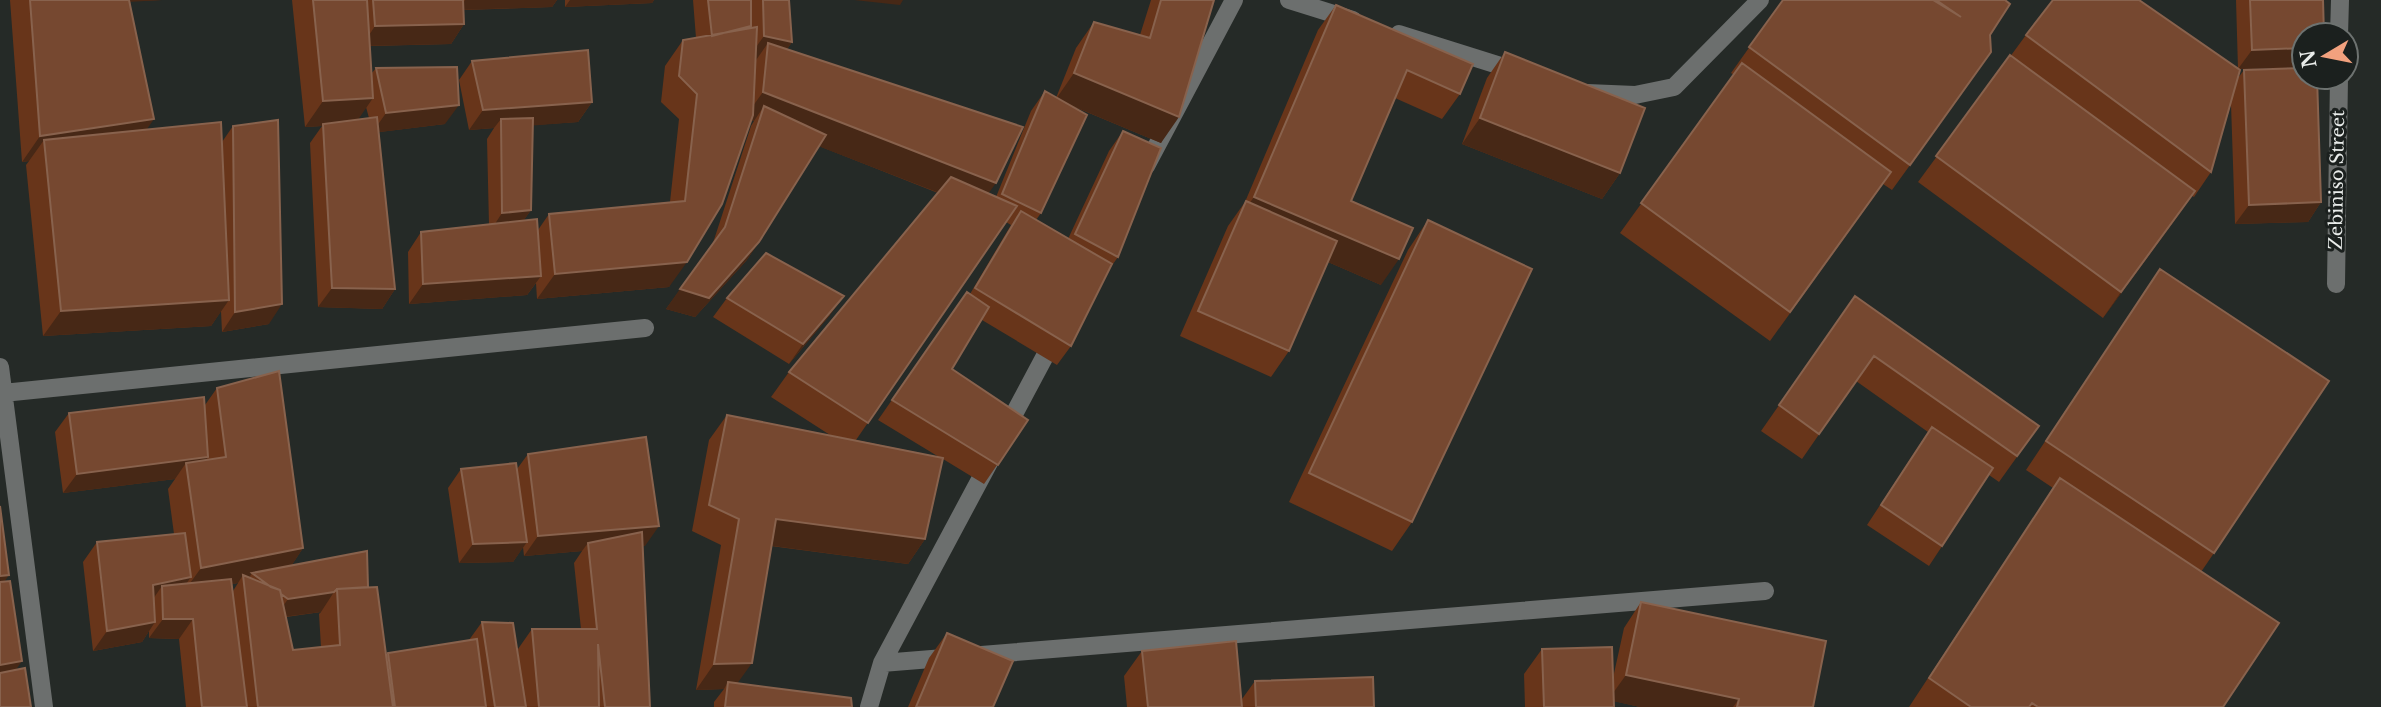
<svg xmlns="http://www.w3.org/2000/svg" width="2381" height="707" font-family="'Libre Baskerville',serif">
<rect width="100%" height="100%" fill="#252a27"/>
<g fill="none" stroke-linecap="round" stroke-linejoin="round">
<path stroke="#6c6f6e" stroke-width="18" d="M1289 0 1353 20
M1399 34 1520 72
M2339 35 2340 0
M1587 93 1635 95 1674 87 1760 0
M1146 166 1234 0
M2336 284 2339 77
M0 367 44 707
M3 393 645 328
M1005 431 1054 339
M882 663 1765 591
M869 707 882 663 991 459"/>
</g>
<path fill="#68351a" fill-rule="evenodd" d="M10 0H162L130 1 147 130 222 142 233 126 269 324 222 332 221 311 211 326 43 336 26 165 29 161 22 162Z
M292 0H557L552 7 464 10V24L451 44 370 46 371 74 376 68 445 124 379 132 395 289 382 309 318 307 310 143 322 126 305 127ZM366 107 369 118 358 119Z
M565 0H654L652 3 565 7Z
M693 0H789L792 42 787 49 988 193 996 197 1031 111 1045 91 1056 98 1076 48 1094 22 1140 35 1151 0H1214L1161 143 1065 103 1041 213 1036 220 1068 239 1109 151 1123 131 1118 257 1108 271 1071 346 1057 365 982 320 952 369 1028 420 984 484 943 459 925 539 908 564 771 546 737 684 852 707H714V702L724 689 696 690 721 545 692 531 709 440 727 415 830 435 771 397 789 372 938 193 819 146 759 242 746 261 695 317 666 309 712 246 751 126 754 121 751 120 669 287 537 299 536 283 527 295 409 304 408 252 421 232 489 225 487 139 494 128 469 130 459 80 472 61 592 102 578 122 533 125 531 210 523 221 538 230 549 214 670 202 679 119 661 102 665 66 683 40 696 38ZM1006 222 1011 225 970 294 967 292 878 420 939 457 856 440Z
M1783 0H2005L1973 78 1892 190 1883 184 1770 341 1620 233 1734 75 1731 73Z
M2236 0H2323L2304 67 2238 69V78L2244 70 2321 202 2308 222 2235 224 2231 104 2211 172 2194 197 2192 196 2103 318 1918 182 2026 35 2238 69Z
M1336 5 1460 94 1442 119 1395 98 1351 201 1381 285 1328 262 1289 351 1271 377 1180 336 1228 226 1245 202 1318 30Z
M1505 52 1620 173 1602 199 1462 144 1487 78Z
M1428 220 1412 522 1392 551 1289 502 1408 250Z
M2160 269 2214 553 2201 572 2223 707H1909L2053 488 2026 470Z
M1855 296 2039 426 1999 482 1989 475 1929 566 1867 525 1928 432 1856 381 1802 459 1761 431Z
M727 298 830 315 789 364 713 317Z
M217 388 303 548 291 566 368 587 386 655 388 653 469 640 482 622 519 662 518 649 532 629H581L574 563 582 551 524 556 523 547 513 562 459 563 448 488 461 469H517L528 454 645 546H643L650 707H186L179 639 149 638V631L142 642 93 651 83 562 97 542 174 534 168 489 175 479 63 493 55 432 69 413 205 405ZM238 583 233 591 232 584ZM321 612 319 614 321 647 293 650 286 617Z
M1641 602 1813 707H1640L1614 701V707H1525L1524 674 1542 649 1613 678 1624 628Z
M947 633 993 707H908L929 658Z
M1142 651 1242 699 1255 681 1374 707H1127L1124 676Z"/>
<path fill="#472816" d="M129 0H162L128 2Z
M465 0H557L552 7 459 10Z
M570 0H654L652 3 565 7Z
M854 0H903L900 5Z
M464 24 451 44 362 46 375 26Z
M764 36 792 42 774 68 768 43 754 63 746 61Z
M2304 48V67L2238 69 2252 50Z
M1074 73 1179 117 1161 143 1056 99Z
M763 92 996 183 978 208 759 123 764 106 754 121 745 117Z
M373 98 355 124H323L322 126 305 127 323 101Z
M592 102 578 122 501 128V119L494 128 469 130 483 110Z
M459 105 445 124 372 133 386 113Z
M1480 118 1620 173 1602 199 1462 144Z
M154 119 136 145 44 140 29 161 22 162 40 136Z
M2195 191 2177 217 2103 318 2121 292Z
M1254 197 1399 259 1381 285 1236 222Z
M2321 202 2308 222 2235 224 2249 205Z
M531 210 517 230 489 233 502 213Z
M759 242 746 261 695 317 666 309 680 289Z
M687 262 669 287 537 299 555 274Z
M541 276 527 295 409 304 423 284Z
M332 288 395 289 382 309 318 307Z
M844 296 830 315 789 364 803 344Z
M229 300 211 326 43 336 61 311Z
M282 304 269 324 222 332 235 312Z
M208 457 195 476 186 463 175 479 63 493 77 474Z
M776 519 925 539 908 564 758 544Z
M659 526 645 546 589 551 588 543 582 551 524 556 538 536Z
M527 542 513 562 459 563 473 544Z
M303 548 286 574 252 573 247 581 243 575 238 583 183 593 201 568Z
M9 575 0 588V576Z
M191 577 177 597 162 586 151 602 153 585Z
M334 592 321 612 275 618 288 599Z
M163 619H193L179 639 149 638Z
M155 622 142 642 93 651 107 631Z
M22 661 4 687H0V665Z
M752 663 734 688 728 682 724 689 696 690 714 664Z
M1626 675 1739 699 1733 707H1640L1608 700Z"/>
<path fill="#764830" stroke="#88624d" stroke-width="2" d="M30 0H129L154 119 40 136Z
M313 0H367L373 98 323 101Z
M373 0H463L464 24 375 26Z
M708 0H751V26L712 36Z
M763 0H789L792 42 764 36Z
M1161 0H1214L1179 117 1074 73 1094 22 1150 38Z
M1783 0H1933L1961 17 1936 0H2005L2010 4 1990 35 1991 52 1910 165 1749 47Z
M2053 0H2139L2240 70 2211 172 2026 35Z
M2250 0H2323L2324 35H2304V48L2252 50Z
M1336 5 1473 64 1460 94 1407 70 1351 201 1413 228 1399 259 1254 197Z
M757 27 753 115 722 204 687 262 555 274 549 214 685 201 697 94 679 76 683 40Z
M768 43 1023 127 996 183 763 92Z
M588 50 592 102 483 110 472 61Z
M1505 52 1645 108 1620 173 1480 118Z
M2010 55 2195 191 2121 292 1936 156Z
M1742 63 1891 172 1790 312 1641 203Z
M457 67 459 105 386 113 376 68Z
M2304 68V77H2317L2321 202 2249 205 2244 70Z
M1045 91 1087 115 1041 213 1002 194Z
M764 106 826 135 759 242 709 298 680 289 725 227Z
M377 117 395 289 332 288 323 124Z
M533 118 531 210 502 213 501 119Z
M278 120 282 304 235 312 233 126Z
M221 122 229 300 61 311 44 140Z
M1123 131 1161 148 1118 257 1075 234Z
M951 177 1017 206 868 423 789 372Z
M1246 201 1337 241 1289 351 1198 311Z
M1021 211 1112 264 1071 346 975 288Z
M537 219 541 276 423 284 421 232Z
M1428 220 1532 269 1412 522 1309 473Z
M766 253 844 296 803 344 727 298Z
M2160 269 2329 381 2214 553 2046 441Z
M967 292 989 307 952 369 1028 420 998 465 892 400Z
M1855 296 2039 426 2017 456 1874 356 1819 434 1779 405Z
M279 371 303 548 201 568 186 463 226 457 217 388Z
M204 397 208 457 77 474 69 413Z
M727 415 943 458 925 539 776 519 752 663 714 664 739 519 709 505Z
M1932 427 1993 468 1942 546 1881 505Z
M646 437 659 526 538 536 528 454Z
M516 463 527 542 473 544 461 469Z
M2060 478 2279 623 2223 707H2038L2032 703 2029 707H1971L1929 678Z
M0 506 9 575 0 576Z
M642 532 650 707H605L598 644 599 707H539L532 629H597L588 543Z
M185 533 191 577 153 585 155 622 107 631 97 542Z
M367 551 368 587 337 589 334 592 288 599 281 594 280 590 271 587 252 573Z
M243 575 280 590 293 650 340 645 337 589 377 587 393 707H258Z
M231 579 247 707H202L193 619H163L162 586Z
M10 581 22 661 0 665V582Z
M1641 602 1826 641 1813 707H1737L1739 699 1626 675Z
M482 622 513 623 526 707H495Z
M947 633 1013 661 993 707H916Z
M477 639 486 707H395L388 653Z
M1236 641 1242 707H1148L1142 651Z
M1612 647 1614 707H1544L1542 649Z
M25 668 31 707H0V673Z
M1373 677 1374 707H1256L1255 681Z
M728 682 851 698 852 707H725Z"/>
<g text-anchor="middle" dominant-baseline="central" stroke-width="6" stroke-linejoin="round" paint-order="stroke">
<g font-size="18" fill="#e9ecea" stroke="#1b201e">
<text transform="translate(2337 180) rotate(-89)">Zebiniso Street</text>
</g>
</g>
<g transform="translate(2325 56) rotate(260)"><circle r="33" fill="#1b201e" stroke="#6d7270" stroke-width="2"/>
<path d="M0-5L12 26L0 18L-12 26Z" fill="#f2a17e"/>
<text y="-10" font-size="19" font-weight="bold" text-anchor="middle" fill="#e9ecea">N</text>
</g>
</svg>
